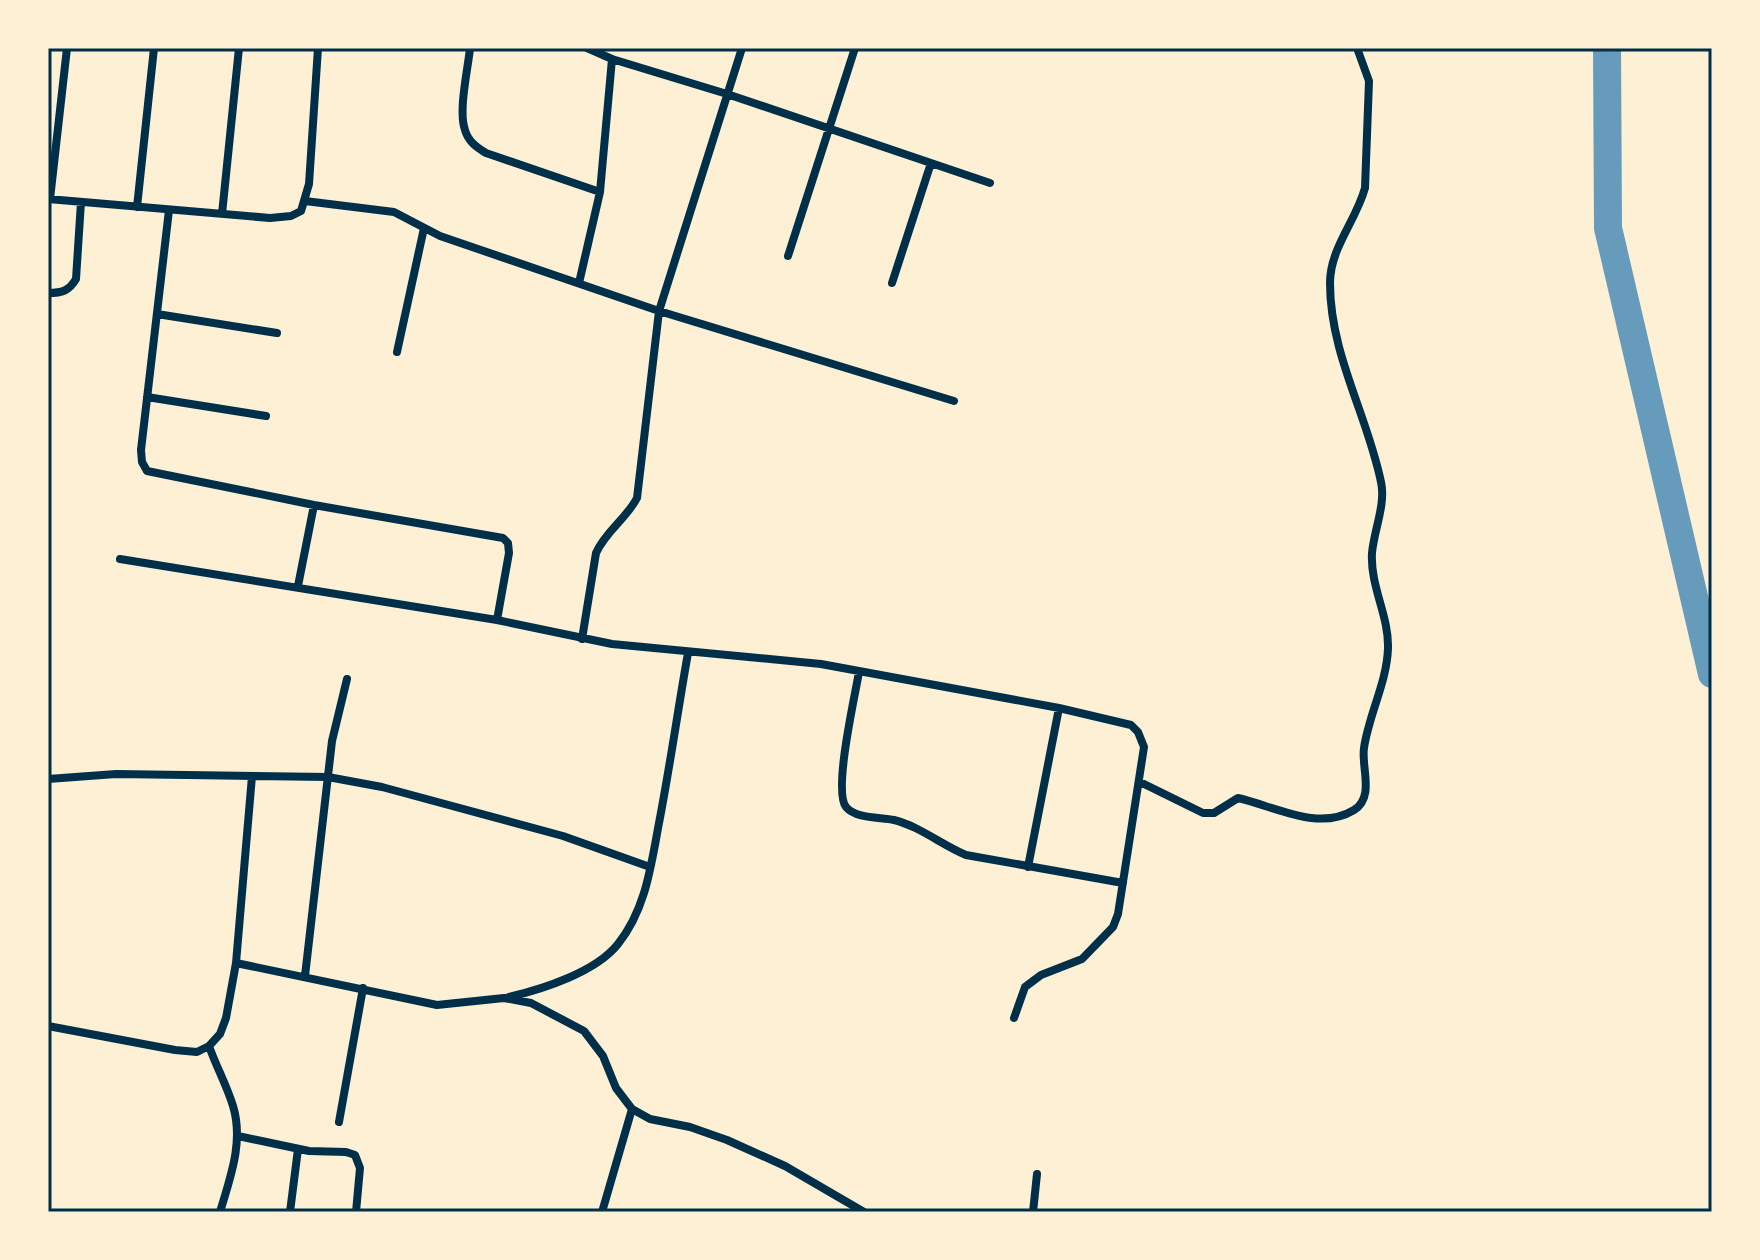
<svg xmlns="http://www.w3.org/2000/svg" width="1760" height="1260" font-family="Quicksand,sans-serif">
<rect width="100%" height="100%" fill="#fdf0d5"/>
<g fill="none" stroke-linecap="round" stroke-linejoin="round">
<path stroke="#669bbc" stroke-width="28" d="M1607 48 1608 228 1712 674"/>
<path stroke="#003049" stroke-width="8" d="M470 48C468 69 458 111 465 130 468 141 476 147 486 153L600 192
M587 48 612 59 727 94 990 183
M48 199 270 218 291 216 301 211 309 184 318 48
M50 199 67 48
M305 201 394 212 440 236 659 311 954 401
M137 207 154 48
M169 210 141 450 142 462 147 471 314 505 503 538 508 543 509 553 497 620
M222 214 239 48
M788 256 855 48
M579 283 600 192 612 59
M892 283 931 163
M48 293C62 293 69 291 76 279L81 202
M157 314 277 333
M397 352 424 228
M147 397 266 416
M120 559 497 620 612 644 821 664 1059 708 1131 725 1138 732 1144 747 1118 914 1113 927 1082 959 1041 975 1025 987 1014 1018
M298 586 314 505
M582 639 596 553C606 531 626 519 637 498L659 311 742 48
M859 672C855 696 833 791 846 807 856 819 880 817 894 820 919 826 942 845 966 855L1123 883
M48 779 116 774 328 777 382 787 563 836 650 867
M1140 782 1203 813H1214L1238 798C1274 806 1318 832 1354 810 1375 797 1361 767 1364 748 1369 714 1387 682 1388 648 1389 616 1370 586 1372 553 1374 530 1386 504 1381 482 1367 414 1330 354 1330 283 1330 248 1356 221 1365 188L1369 81 1357 48
M1028 867 1059 708
M236 963 437 1005 504 998 531 1003 584 1031 603 1056 616 1088 632 1109 650 1119 690 1127 727 1140 785 1166 864 1212
M305 976 332 741 347 679
M509 997C543 989 596 972 618 944 646 909 651 865 659 823 670 766 678 709 688 653
M48 1026 175 1050 197 1052 209 1046 220 1034 226 1018 236 963 252 776
M209 1046C216 1066 227 1086 233 1106 244 1142 230 1178 220 1212
M339 1122 363 988
M238 1136 309 1151 346 1152 355 1155 360 1168 356 1212
M290 1212 298 1149
M602 1212 632 1109
M1033 1212 1037 1174"/>
</g>
<rect width="1760" height="1260" fill="none" stroke="#fdf0d5" stroke-width="100"/>
<rect x="50" y="50" width="1660" height="1160" fill="none" stroke="#003049" stroke-width="3"/>
</svg>
